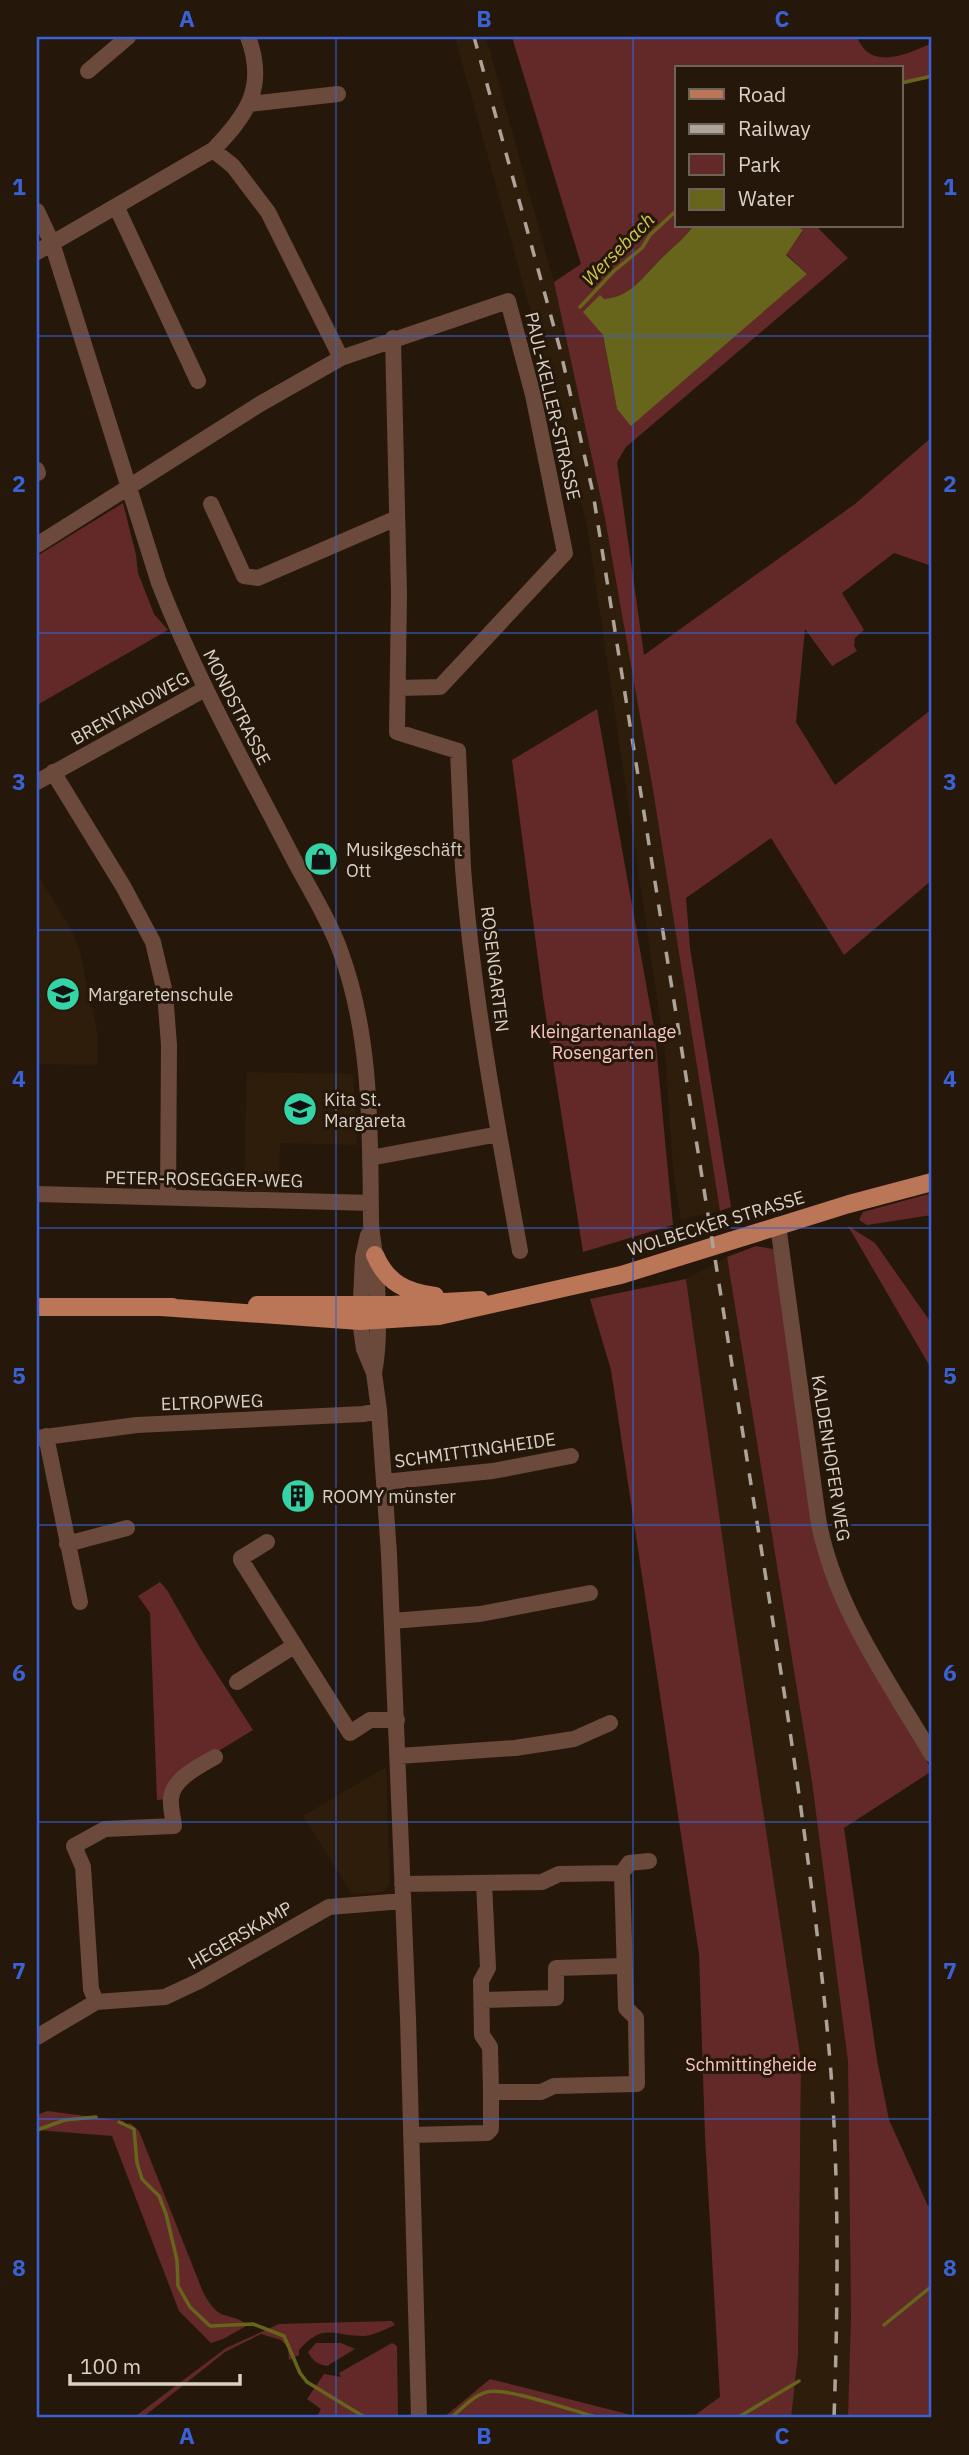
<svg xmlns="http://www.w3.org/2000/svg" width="969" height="2455" font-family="'IBM Plex Sans',sans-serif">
<rect width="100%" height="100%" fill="#25180b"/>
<path fill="#2f1d0b" d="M455 37H486L564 319 604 513 653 790 720 1211 681 1219 673 1169 665 1052 587 525 543 356Z
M37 874 70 927 80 952 98 1036 97 1065 37 1064Z
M247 1072 353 1074 357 1145 280 1143 279 1192 244 1191Z
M727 1257 812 1782 848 2062 851 2317 849 2418H791L798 2355 801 2061 732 1606 686 1279Z
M386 1767 390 1884 383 1892 352 1894 303 1816Z"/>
<path fill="#622928" d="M512 37H856C859 41 862 47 866 51 884 66 914 51 932 43V78L901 85V68H677V226H693C685 238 676 244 666 254 646 272 633 297 604 299L595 324 603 335 617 409 807 274 786 254 803 231 796 226H816L848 258 626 447 617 462 644 655 855 504 932 437V566L894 553 842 593 864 630 855 638 854 646 857 651 832 666 805 629 796 722 835 785 932 709V880L844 955 771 838 686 898 690 948 731 1207 720 1211 653 790 604 513 554 282 581 264Z
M123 503 136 555 138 573 154 614 168 630 37 705V556Z
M597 709 655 1034 673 1225 583 1252 543 997 512 760Z
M932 1193V1215L867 1225 859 1220 863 1212Z
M848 1226 875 1243 932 1324V1370Z
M756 1246 773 1249 778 1266 815 1525 908 1727 932 1771 844 1828 877 2060 889 2120 928 2206 932 2205V2418H848L851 2317 848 2062 812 1782 727 1257Z
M686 1279 732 1606 801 2061 798 2355 791 2418H691L720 2397 705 2136 699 1954 611 1370 590 1299Z
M160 1582 167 1590 200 1648 253 1730 184 1772 167 1799 157 1800 150 1613 138 1596Z
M47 2111 124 2121 123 2127 130 2123 139 2131 203 2292C221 2325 225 2309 248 2325L223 2339 211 2343 179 2311 112 2136 37 2130V2115Z
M392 2321 395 2325C386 2329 374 2335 364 2336 332 2336 324 2322 299 2350V2355L289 2360 288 2347 281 2340 261 2334 225 2352 142 2418H133L226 2348 279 2324Z
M316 2343H341L355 2349 327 2366C317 2364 313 2361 308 2352Z
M392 2343 397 2346 398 2418H316L321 2409 307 2399 324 2374 341 2377 339 2373Z
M490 2379 643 2418H443Z"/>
<path fill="#67641b" d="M693 226H796L803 230 786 255 807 274 631 426 617 409 603 335 583 312 600 295 604 299C633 297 646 272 666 254 676 244 685 238 693 226Z"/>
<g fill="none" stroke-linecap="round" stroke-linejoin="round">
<path stroke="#67641b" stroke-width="3.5" d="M901 83 932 76
M580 307 614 271 642 248 650 235 677 210
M119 2122 134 2129 137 2163 142 2179 159 2196 166 2214 177 2260 178 2286 190 2307 210 2326 253 2324 284 2336 300 2373 307 2382 366 2418
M37 2130 65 2120 96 2117
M884 2325 932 2286
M451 2418C461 2409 474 2395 487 2392 508 2387 575 2412 600 2418
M737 2418 799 2381"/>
<path stroke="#6b493b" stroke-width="16" d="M88 71 128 37
M250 104 338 94
M213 150 233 166 268 212 341 358
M116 206 198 381
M37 211 52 243 159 583C196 678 245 765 291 854 307 885 330 921 341 953 372 1038 370 1132 371 1220 371 1233 374 1245 375 1257 378 1292 381 1339 374 1373
M37 252 213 150C247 115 267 87 248 37
M393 338 399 594 397 732 458 751C460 790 461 829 463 868 473 996 497 1125 520 1251
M37 470 38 473
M211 504 244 576 258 578 397 518
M37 545 260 404 341 358 508 301 533 395 565 553 440 687 399 688
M53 772 123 886 153 942 165 993 169 1045 168 1198
M37 782 205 689
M370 1158 499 1134
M37 1194 371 1203
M778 1225 818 1518C833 1605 888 1680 932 1755
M368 1235 363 1257 360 1321 364 1349 374 1373 379 1410 389 1554 408 2018 419 2418
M46 1436 80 1602
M37 1438 137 1425 364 1414 379 1410
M384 1482 493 1471 571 1456
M267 1542 241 1558V1560L350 1733 370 1720H397
M67 1544 127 1528
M392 1621 480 1614 590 1593
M237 1682 294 1646
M399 1756 515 1748 574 1739 610 1723
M622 1873 629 1863 649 1861
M484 1883 488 1968 481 1981 482 2035 490 2047 491 2092
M402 1884 542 1882 559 1874 622 1873 626 2008 636 2018 637 2084 554 2086 541 2092H491V2129L487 2133 411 2135
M483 2000 556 1998V1968L624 1966
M96 2002 91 1989 83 1867 74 1846 105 1829 174 1826C173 1817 170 1807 171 1798 173 1778 200 1766 215 1757
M37 2037 96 2002 165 1997 199 1981 329 1907 403 1901"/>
<path stroke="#bb7658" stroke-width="18" d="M375 1255C387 1283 406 1292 435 1296
M257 1305H392L480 1300
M37 1307H173
M161 1307 360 1321 439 1316 621 1275 849 1204 932 1182"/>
<path stroke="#ada39a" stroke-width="3.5" stroke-dasharray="12 12" stroke-linecap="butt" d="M474 37 560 349 593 493 786 1704C804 1827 821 1949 831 2073 839 2188 838 2303 834 2418"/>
</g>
<path fill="none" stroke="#3962d6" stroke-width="2" stroke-opacity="0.55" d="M336 37V2418M633 37V2418M37 336H932M37 633H932M37 930H932M37 1228H932M37 1525H932M37 1822H932M37 2119H932"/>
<defs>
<g id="shop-disc" transform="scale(1.75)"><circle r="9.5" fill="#35d4a7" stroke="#25180b"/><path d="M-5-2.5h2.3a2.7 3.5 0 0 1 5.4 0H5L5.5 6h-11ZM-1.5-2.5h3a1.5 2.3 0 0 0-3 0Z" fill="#111"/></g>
<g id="school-disc" transform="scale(1.75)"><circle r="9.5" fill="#35d4a7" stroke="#25180b"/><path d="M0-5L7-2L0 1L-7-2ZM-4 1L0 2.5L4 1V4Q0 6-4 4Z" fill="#111"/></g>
<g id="building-disc" transform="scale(1.75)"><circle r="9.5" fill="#35d4a7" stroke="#25180b"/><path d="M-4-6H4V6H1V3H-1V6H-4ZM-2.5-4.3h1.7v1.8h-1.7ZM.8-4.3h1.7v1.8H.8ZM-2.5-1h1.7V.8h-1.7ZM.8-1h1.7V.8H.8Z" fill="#111"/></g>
</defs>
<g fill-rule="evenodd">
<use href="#shop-disc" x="321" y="859"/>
<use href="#school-disc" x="63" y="994"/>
<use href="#school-disc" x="300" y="1109"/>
<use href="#building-disc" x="298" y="1496"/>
</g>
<g text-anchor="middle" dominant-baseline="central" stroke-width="6" stroke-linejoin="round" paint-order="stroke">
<g font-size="18" fill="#dad1c9" stroke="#25180b">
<text transform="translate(553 406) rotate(77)">PAUL-KELLER-STRASSE</text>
<text transform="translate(237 707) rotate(63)">MONDSTRASSE</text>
<text transform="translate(130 708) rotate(-29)">BRENTANOWEG</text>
<text transform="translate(495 969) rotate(83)">ROSENGARTEN</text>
<text transform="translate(204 1179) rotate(1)">PETER-ROSEGGER-WEG</text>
<text transform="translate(716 1223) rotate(-17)">WOLBECKER STRASSE</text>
<text transform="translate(212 1402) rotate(-2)">ELTROPWEG</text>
<text transform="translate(475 1450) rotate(-8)">SCHMITTINGHEIDE</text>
<text transform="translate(831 1458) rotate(81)">KALDENHOFER WEG</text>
<text transform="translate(240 1935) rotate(-30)">HEGERSKAMP</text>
</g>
<g font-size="18" fill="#dad1c9" stroke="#25180b" text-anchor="start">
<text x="346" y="849">Musikgeschäft<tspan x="346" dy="21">Ott</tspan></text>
<text x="88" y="994">Margaretenschule</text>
<text x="324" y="1099">Kita St.<tspan x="324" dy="21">Margareta</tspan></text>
<text x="322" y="1496">ROOMY münster</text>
</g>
<g font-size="18" fill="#fac8c4" stroke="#25180b">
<text x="603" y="1031">Kleingartenanlage<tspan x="603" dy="21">Rosengarten</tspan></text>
<text x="751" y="2064">Schmittingheide</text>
</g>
<g font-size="19" font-style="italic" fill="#cec84a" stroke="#25180b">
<text transform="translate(618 249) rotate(-45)">Wersebach</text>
</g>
</g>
<rect width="969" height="2455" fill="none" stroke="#25180b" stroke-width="77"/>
<rect x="675" y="66" width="228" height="161" fill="#25180b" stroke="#6d6257" stroke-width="2"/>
<rect x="689" y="89" width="35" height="10" fill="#bb7658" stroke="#6d6257" stroke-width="2"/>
<text x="738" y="102" font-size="21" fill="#dad1c9">Road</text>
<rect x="689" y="124" width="35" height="10" fill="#ada39a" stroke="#6d6257" stroke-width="2"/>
<text x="738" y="136" font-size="21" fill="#dad1c9">Railway</text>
<rect x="689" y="154" width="35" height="21" fill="#622928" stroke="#6d6257" stroke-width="2"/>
<text x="738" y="172" font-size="21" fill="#dad1c9">Park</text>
<rect x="689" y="189" width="35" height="21" fill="#67641b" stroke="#6d6257" stroke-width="2"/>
<text x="738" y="206" font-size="21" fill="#dad1c9">Water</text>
<path d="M70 2374v10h170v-10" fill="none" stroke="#dad1c9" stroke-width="3.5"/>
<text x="80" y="2374" font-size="21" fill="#dad1c9" stroke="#25180b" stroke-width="5" paint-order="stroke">100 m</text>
<rect x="38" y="38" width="892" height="2378" fill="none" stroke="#3962d6" stroke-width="2.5"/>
<g font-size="23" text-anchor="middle" font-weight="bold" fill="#3962d6">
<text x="187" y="27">A</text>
<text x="484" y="27">B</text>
<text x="782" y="27">C</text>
<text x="19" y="195">1</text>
<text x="950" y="195">1</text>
<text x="19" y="492">2</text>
<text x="950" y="492">2</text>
<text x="19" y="790">3</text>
<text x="950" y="790">3</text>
<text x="19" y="1087">4</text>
<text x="950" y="1087">4</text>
<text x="19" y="1384">5</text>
<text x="950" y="1384">5</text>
<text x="19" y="1681">6</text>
<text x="950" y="1681">6</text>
<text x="19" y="1979">7</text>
<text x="950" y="1979">7</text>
<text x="19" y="2276">8</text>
<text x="950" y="2276">8</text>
<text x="187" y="2444">A</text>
<text x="484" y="2444">B</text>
<text x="782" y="2444">C</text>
</g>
</svg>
